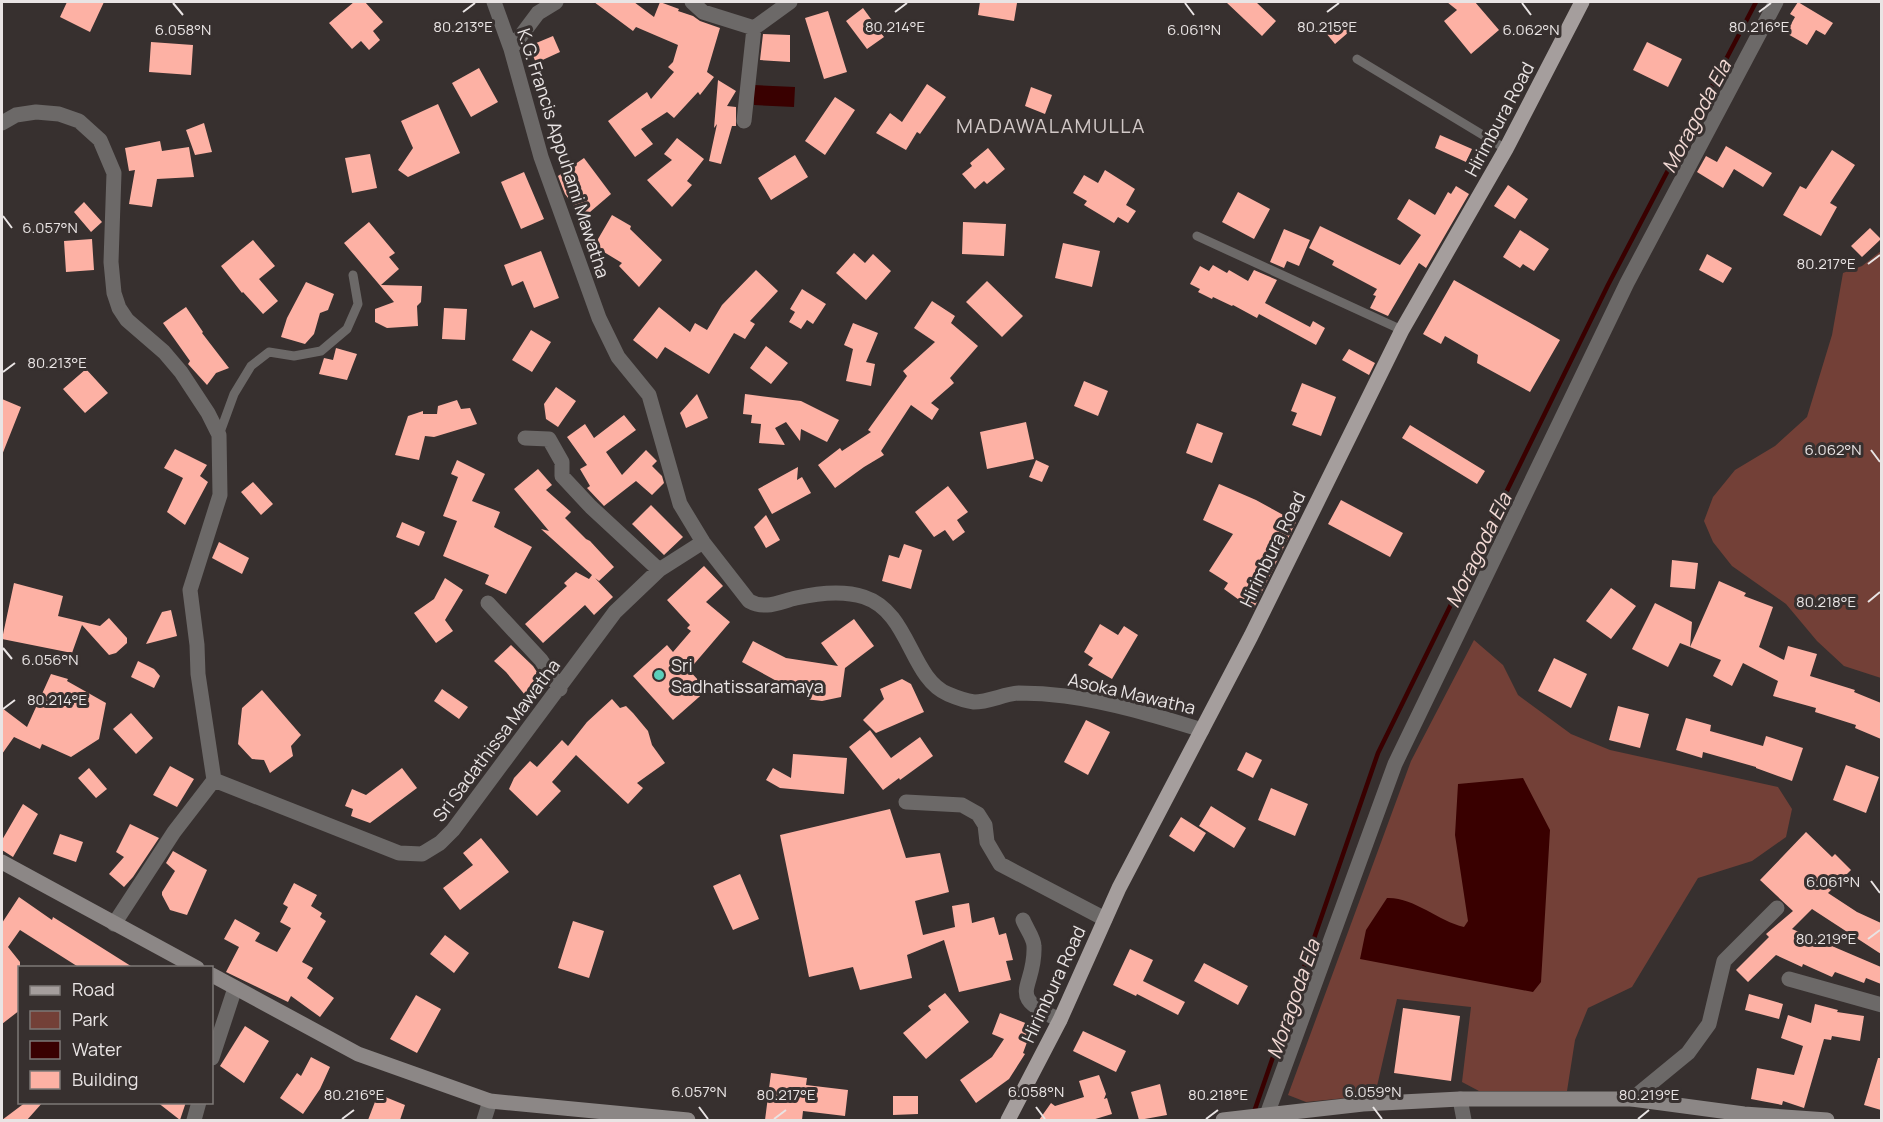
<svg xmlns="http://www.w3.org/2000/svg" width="1883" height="1122" font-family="Manrope,sans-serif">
<rect width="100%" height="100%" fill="#37302f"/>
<path fill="#734037" d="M1881 251V678L1844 666 1817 641 1786 604 1732 566 1713 542 1704 521 1713 497 1735 470 1775 446 1807 417 1832 335 1843 273 1862 266Z
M1474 640 1503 665 1518 695 1571 734 1610 750 1778 787 1792 809 1786 837 1752 861 1698 878 1632 987 1588 1008 1575 1040 1567 1091H1479L1462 1082 1471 1007 1397 999 1375 1095 1306 1102 1288 1095 1411 761Z"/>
<path fill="#390000" d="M754 85 795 87 794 107 754 105Z
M1523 778 1550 830 1541 982 1533 992 1360 959 1366 930 1387 898C1414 897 1438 921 1464 927L1468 921 1455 835 1458 784Z"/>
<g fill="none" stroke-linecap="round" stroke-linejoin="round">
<path stroke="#390000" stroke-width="4.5" d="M1254 1112 1378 753 1608 285 1756 2"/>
</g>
<path fill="#fdb1a4" d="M67 2H104L90 32 60 17Z
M354 2H365L383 22 373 31 380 40 369 50 361 41 352 49 329 23Z
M594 2H634L654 17 660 2 679 9 678 11 693 16 700 21 720 28 707 72 714 77 700 95 698 92 674 118 667 112 641 129 653 144 635 157 608 121 647 92 651 99 674 72 668 67 673 62 678 45 636 27 633 31Z
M980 2 1017 3 1014 21 978 15Z
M1226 2H1256L1276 21 1262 36Z
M1447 2H1475L1499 30 1471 54 1444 21 1457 10Z
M1798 2 1833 23 1825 35 1816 30 1807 45 1786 33 1795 17 1790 14Z
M863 8 884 37 867 49 846 21Z
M828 11 847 72 824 79 805 18Z
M1341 20 1350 31 1335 44 1326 33Z
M763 34 790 35V62L760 60Z
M553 36 560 52 536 63 529 46Z
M151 42 193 45 191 75 149 72Z
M1647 42 1682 59 1668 87 1633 70Z
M479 68 498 102 471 117 452 83Z
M718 80 736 91 727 106 736 107V126H732L721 164 709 161 717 124 714 128Z
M927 84 946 97 920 134 917 132 906 150 876 133 890 113 902 122Z
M1031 87 1052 95 1045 114 1025 106Z
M835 97 855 110 825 155 805 141Z
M438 104 460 153 408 177 398 170 413 148 401 121Z
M204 123 212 152 195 155 186 130Z
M1440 135 1472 149 1466 162 1435 148Z
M677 138 704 159 687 181 692 185 672 207 647 180 672 160 664 154Z
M160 141 162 151 189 147 194 177 157 179 152 207 129 204 135 170 129 171 125 148Z
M1726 146 1772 173 1763 187 1734 169 1723 188 1697 172 1706 156 1717 162Z
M988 148 1005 169 987 184 984 181 975 189 962 174 972 166 970 163Z
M1832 150 1855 165 1830 203 1837 207 1821 236 1783 215 1800 186 1806 189Z
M370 154 377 188 352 193 345 158Z
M795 155 808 177 771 200 758 178Z
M584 158 611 194 583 218 565 194 558 176Z
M1105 170 1135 189 1126 205 1136 211 1128 223 1118 217 1114 223 1084 205 1087 201 1073 193 1084 175 1098 183Z
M524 172 544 219 521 229 501 182Z
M1508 185 1528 199 1515 219 1494 206Z
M1456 186 1469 194 1426 268 1419 263 1388 316 1370 308 1376 296 1373 295 1377 289 1332 265 1334 261 1309 248 1320 226 1400 265 1421 235 1397 219 1409 199 1435 215 1448 192 1451 194Z
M1238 192 1270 209 1254 239 1222 222Z
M84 202 102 222 91 232 74 212Z
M612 215 631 226 630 229 662 260 639 287 619 266 622 263 594 246Z
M369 222 395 253 389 257 399 269 381 285 422 286 421 302 417 306 418 326 387 328 375 322V309L394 302 344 243Z
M963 222 1006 224 1004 256 962 254Z
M1870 228 1881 239 1862 257 1851 246Z
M1284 229 1310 240 1299 266 1287 261 1284 268 1270 262Z
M1520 230 1549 249 1534 271 1523 264 1520 268 1503 257Z
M92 239 94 270 66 272 64 241Z
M253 240 275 266 259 279 278 301 263 314 243 292 242 293 221 266Z
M1063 243 1100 251 1092 287 1055 278Z
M541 251 559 298 534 308 523 281 512 286 504 265Z
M854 253 865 263 873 254 891 271 866 300 836 273Z
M1707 254 1732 268 1723 283 1699 270Z
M1213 265 1227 273 1229 270 1248 281 1254 270 1277 280 1265 303 1310 327 1313 321 1325 328 1316 345 1259 314 1257 318 1233 305 1232 306 1213 297 1212 299 1198 292 1200 289 1190 284 1200 266 1209 271Z
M756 270 778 291 750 321 755 324 745 339 734 333 709 374 665 347 657 359 633 340 659 307 690 332 695 323 707 330 722 305Z
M1454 280 1560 340 1530 392 1477 363 1478 355 1445 336 1441 344 1423 334Z
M987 281 1023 316 1002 337 966 302Z
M306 282 334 294 328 310 320 313 314 334 305 344 281 337 287 318Z
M802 289 826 304 813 324 807 320 801 329 789 322 795 312 790 309Z
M932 301 955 316 951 323 978 346 950 378 954 383 931 403 939 409 932 420 911 405 881 451 884 455 864 467 835 488 818 465 840 448 842 451 871 432 868 430 907 376 903 371 935 342 914 328Z
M186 307 203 332 202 333 229 368 216 373 207 385 188 364 190 361 163 323Z
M444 308 467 309 465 340 442 339Z
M853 323 878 333 866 362 875 364 871 386 846 381 853 349 844 345Z
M531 330 551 342 532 372 512 360Z
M766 346 788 363 771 384 750 368Z
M336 348 357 354 347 380 319 374 324 358 333 360Z
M1349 349 1375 363 1369 375 1342 360Z
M86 369 108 393 85 413 63 389Z
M1084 381 1108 391 1098 416 1074 406Z
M1302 383 1336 397 1321 436 1292 425 1297 413 1291 411Z
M556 387 576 401 558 427 546 419 544 404Z
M697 394 708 418 686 428 680 413Z
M745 394 801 401 839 420 827 442 801 429 800 441 786 422 775 428 785 445 759 443 761 424 751 423 752 415 743 414Z
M2 399 21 407 2 455Z
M457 400 461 409 470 408 477 424 434 437 425 436 419 460 395 455 408 416 423 411V414H437L438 406Z
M624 415 636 430 606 452 622 475 646 450 657 461 652 466 662 476 664 483 652 495 636 481 604 506 587 488 590 486 580 469 587 465 567 437 585 424 594 438Z
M1026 422 1034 459 987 469 980 432Z
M1197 423 1223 433 1212 463 1186 453Z
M1410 425 1485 471 1477 484 1402 438Z
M175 449 207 465 200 476 208 482 185 525 167 512 183 478 164 468Z
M457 460 485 474 472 501 500 512 494 527 532 547 506 594 485 584 489 575 443 556 457 521 443 516 458 477 451 474Z
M1036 460 1049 466 1042 482 1029 477Z
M798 467 797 480 802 477 811 493 772 514 758 489Z
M538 469 552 485 546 490 571 512 565 518 586 539 590 541 614 567 599 581 595 578 613 597 594 615 585 605 543 643 525 624 567 586 564 583 576 572 589 579 592 575 541 529 549 531 514 489Z
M253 482 273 504 261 515 241 492Z
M1219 484 1256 500 1296 522 1253 610 1224 589 1228 583 1209 571 1233 534 1203 520Z
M948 486 968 512 957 520 965 532 953 541 945 530 934 537 915 512Z
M1341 500 1403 533 1390 557 1328 524Z
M651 505 683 537 664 555 632 524Z
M766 515 780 540 766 548 754 527Z
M402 522 425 532 419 546 396 537Z
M219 542 249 558 242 574 212 558Z
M904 544 922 550 911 589 882 581 889 555 899 558Z
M1672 560 1698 563 1695 589 1670 587Z
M704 566 723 586 706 602 730 622 689 670 707 690 673 720 633 676 667 645 673 652 691 631 687 628 690 625 667 600Z
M445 578 463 590 445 620 453 631 436 643 414 613 434 599Z
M1719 581 1746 593 1744 596 1773 607 1759 647 1784 660 1788 646 1817 654 1810 676 1855 690 1854 692 1881 703V739L1855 728 1856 725 1815 712 1816 708 1773 696 1778 681 1743 663 1732 686 1713 676 1721 660 1690 647Z
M14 583 63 596 58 616 100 626 109 618 127 638V643L116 653 109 655 82 625 72 653 2 639Z
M1611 588 1636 606 1611 639 1586 621Z
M1655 603 1692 622 1690 647 1680 643 1668 667 1632 649Z
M171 610 177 636 146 644 162 612Z
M854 619 874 646 845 668 841 697 822 701 805 699 807 688 782 684 742 662 753 641 786 658 838 666 821 643Z
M1100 624 1118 635 1124 626 1138 635 1112 679 1088 665 1093 658 1084 652Z
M511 645 533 666 547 687 530 701 506 672 494 661Z
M1554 658 1587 674 1571 708 1538 691Z
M138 661 154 669 160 676 154 688 131 677Z
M51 674 68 679 67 681 106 703 99 739 71 757 42 744 40 749 14 737 2 754V708L27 727Z
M902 679 911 684 924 712 876 733 863 720 884 699 880 689Z
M442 689 468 707 459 719 434 701Z
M262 690 301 735 291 746 293 756 270 773 264 760 252 759 238 744 242 708Z
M612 699 620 708 626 706 633 713 648 731 652 745 665 763 637 783 643 788 628 804 576 755 552 782 561 791 537 816 509 789 514 778 530 761 537 767 562 740 568 746 587 722Z
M1618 706 1649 714 1640 748 1609 740Z
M131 713 153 738 136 754 113 729Z
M1686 718 1711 725 1710 731 1763 746 1766 736 1803 748 1792 781 1756 768V767L1703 752 1702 758 1676 750Z
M1086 720 1110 732 1088 775 1064 762Z
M870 730 891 758 920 737 933 756 900 780 899 778 883 790 849 747Z
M1246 752 1262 760 1253 778 1237 770Z
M793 754 847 758 844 794 780 788 766 780 773 768 791 778Z
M1846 765 1879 777 1866 813 1833 800Z
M170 766 194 779 177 807 153 795Z
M89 768 107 789 96 798 78 778Z
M402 768 417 788 370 823 351 816 353 809 345 806 352 789 366 795Z
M1271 788 1308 804 1295 836 1258 820Z
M23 804 38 814 13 857 2 850V840Z
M1211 806 1246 828 1234 848 1199 826Z
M890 809 906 858 940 853 949 892 915 901 923 935 955 927 952 906 969 903 972 923 994 917 999 935 1006 933 1013 960 1006 961 1011 980 959 992 944 940 907 955 912 978 860 990 853 967 809 977 780 835Z
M1181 817 1206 833 1194 852 1169 836Z
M130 824 159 838 133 877 124 887 109 874 124 857 116 852Z
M1806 832 1832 857 1835 854 1851 870 1828 893 1857 912 1881 923V954L1812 909 1792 929 1881 967V984L1866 978 1864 983 1835 972 1832 977 1803 964 1802 967 1776 955 1748 982 1736 970 1769 937 1766 934 1793 911 1760 880Z
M60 834 83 842 76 862 53 854Z
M481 838 509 872 460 910 443 888 473 865 463 853Z
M173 851 207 870 187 915 170 910 162 895V892L175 871 166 863Z
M740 874 759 919 733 930 713 886Z
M294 883 317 895 311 906 322 913 320 917 326 921 302 962 313 968 307 978 334 998 320 1017 291 996 288 1002 226 972 239 947 224 939 235 919 260 933 255 941 277 952 291 928 280 922 288 907 283 904Z
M19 897 52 920 53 917 134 968H80L20 930 8 947 20 962V1010L2 1024V923Z
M573 921 604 931 589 978 558 968Z
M445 935 469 953 454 973 430 954Z
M1130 949 1153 960 1143 981 1185 1002 1178 1015 1137 994 1136 996 1113 985Z
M1204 963 1248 986 1238 1005 1194 981Z
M945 993 969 1022 926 1059 903 1033 931 1010 928 1006Z
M1749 994 1783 1004 1779 1019 1745 1010Z
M416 995 441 1009 417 1053 390 1039Z
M1815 1004 1838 1010 1837 1012 1864 1016 1860 1041 1832 1036 1831 1040 1824 1039 1804 1108 1783 1101 1782 1105 1751 1099 1757 1068 1794 1075 1803 1046 1781 1038 1788 1015 1811 1023Z
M1403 1008 1460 1016 1451 1081 1394 1073Z
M1000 1013 1033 1026 1023 1053 1025 1054 1009 1079 976 1103 960 1080 992 1057 1004 1039 992 1034Z
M245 1026 269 1041 244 1083 220 1066Z
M1083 1031 1126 1051 1116 1072 1073 1051Z
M311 1057 330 1067 320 1089 303 1114 280 1098 297 1073 301 1076Z
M1878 1058H1881V1110L1864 1105Z
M771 1073 807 1078 806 1085 848 1090 845 1116 803 1111 802 1120H765Z
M1099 1075 1106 1094 1104 1099 1107 1098 1112 1114 1092 1120H1039L1051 1103 1055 1106 1084 1097 1079 1081Z
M1160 1084 1167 1115 1139 1120 1131 1092Z
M378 1094 405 1105 400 1120H368Z
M893 1096H918V1114L893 1115Z
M26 1102H43L27 1120H2Z
M157 1102H186L180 1120Z"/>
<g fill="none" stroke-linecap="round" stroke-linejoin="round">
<path stroke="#6c6968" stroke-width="9" d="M1357 59 1506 149
M1197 236 1402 330
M219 435 234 394 251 366 269 352 294 356 321 351 347 329 358 304 353 275"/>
<path stroke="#6c6968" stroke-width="15" d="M494 2 511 49 541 157 599 318 618 357 649 395 680 504 703 542 749 601C765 610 779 602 796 598 818 593 843 590 864 597 910 612 910 678 948 694 955 697 967 701 974 702 989 702 1004 694 1019 693 1034 693 1050 694 1065 696 1111 702 1157 716 1202 730
M692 2 703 12 754 28 790 2
M511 49 538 13 556 2
M744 121 754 28
M2 123 16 115 36 112 59 114 79 121 100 140 114 173 111 262 114 293 119 308 127 320 164 352 181 372 208 413 219 435 220 495 190 590 197 645 198 674 214 780 174 832 114 924
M525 438 549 439 562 462V476L591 507 659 570
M488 603 541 660 560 689
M214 780 399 853 422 854 440 843 453 830 615 612 659 570 703 542
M906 802 962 805 978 814 985 825 987 842 1000 864 1105 919
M1023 920C1026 928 1034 938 1034 946 1036 990 1003 995 1060 1020
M1789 979 1882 1005
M212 1058 235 988
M1460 1099 1464 1120
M1632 1099 1688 1053 1709 1024 1724 961 1777 908
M194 1120 199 1102
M484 1120 490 1101
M1265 1120 1395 764 1627 283 1776 2"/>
<path stroke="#8c8786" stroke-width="15" d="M2 862 197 968
M212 975 358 1054 490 1101 688 1120
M1223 1120 1363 1104 1460 1099H1632L1744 1114 1827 1120"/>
<path stroke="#a59e9d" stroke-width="15" d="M1008 1120 1060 1020 1119 888 1251 636 1402 330 1506 149 1582 2"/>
</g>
<path fill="none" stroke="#e9e4e4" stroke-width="2" d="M173 3 183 15M1185 3 1194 15M1522 3 1531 15M463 12 475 3M895 12 907 3M1327 12 1339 3M1759 12 1771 3M3 216 12 228M1868 264 1880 255M3 372 15 363M1871 450 1880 462M1868 602 1880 592M3 648 12 659M3 709 15 700M1871 881 1880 893M1868 939 1880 930M699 1107 708 1119M1036 1107 1045 1119M1373 1107 1382 1119M342 1119 354 1110M774 1119 786 1110M1206 1119 1218 1110M1638 1119 1649 1110"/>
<circle fill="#5cceba" stroke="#37302f" stroke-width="2" cx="659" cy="675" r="6"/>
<g text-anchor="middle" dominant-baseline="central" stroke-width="6" stroke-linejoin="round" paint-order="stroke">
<g font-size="18" fill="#e9e4e4" stroke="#37302f">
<text transform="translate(1499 119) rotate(-62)">Hirimbura Road</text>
<text transform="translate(564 153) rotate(72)">K.G. Francis Appuhami Mawatha</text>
<text transform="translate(1272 549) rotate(-64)">Hirimbura Road</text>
<text transform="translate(1132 693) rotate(13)">Asoka Mawatha</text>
<text transform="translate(496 740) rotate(-53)">Sri Sadathissa Mawatha</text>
<text transform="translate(1053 984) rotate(-65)">Hirimbura Road</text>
</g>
<g font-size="18" fill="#e9e4e4" stroke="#37302f" text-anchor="start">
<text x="671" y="665">Sri<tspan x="671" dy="21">Sadhatissaramaya</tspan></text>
</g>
<g font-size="20" font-style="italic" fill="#f3dad5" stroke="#37302f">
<text transform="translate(1696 116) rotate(-62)">Moragoda Ela</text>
<text transform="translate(1478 550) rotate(-64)">Moragoda Ela</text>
<text transform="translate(1293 999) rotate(-71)">Moragoda Ela</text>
</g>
<g font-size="20" letter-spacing="1.5" fill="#d1c8c7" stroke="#37302f">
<text x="1051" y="125">MADAWALAMULLA</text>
</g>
</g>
<g font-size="15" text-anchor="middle" fill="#e9e4e4" stroke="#37302f" stroke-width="6" stroke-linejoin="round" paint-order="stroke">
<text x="463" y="32">80.213°E</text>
<text x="895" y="32">80.214°E</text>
<text x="1327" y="32">80.215°E</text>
<text x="1759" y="32">80.216°E</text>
<text x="183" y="35">6.058°N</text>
<text x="1194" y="35">6.061°N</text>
<text x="1531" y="35">6.062°N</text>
<text x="50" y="233">6.057°N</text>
<text x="1826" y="269">80.217°E</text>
<text x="57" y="368">80.213°E</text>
<text x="1833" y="455">6.062°N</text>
<text x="1826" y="607">80.218°E</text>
<text x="50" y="665">6.056°N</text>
<text x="57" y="705">80.214°E</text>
<text x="1833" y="887">6.061°N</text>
<text x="1826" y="944">80.219°E</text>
<text x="699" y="1097">6.057°N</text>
<text x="1036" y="1097">6.058°N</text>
<text x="1373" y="1097">6.059°N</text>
<text x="354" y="1100">80.216°E</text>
<text x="786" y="1100">80.217°E</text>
<text x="1218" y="1100">80.218°E</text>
<text x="1649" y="1100">80.219°E</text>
</g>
<rect width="1883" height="1122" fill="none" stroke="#e9e4e4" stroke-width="6"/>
<rect x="18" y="966" width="195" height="138" fill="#37302f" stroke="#7e7877" stroke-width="1.5"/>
<rect x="30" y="986" width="30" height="9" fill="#a59e9d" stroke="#7e7877" stroke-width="1.5"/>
<text x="72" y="996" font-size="18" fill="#e9e4e4">Road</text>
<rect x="30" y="1011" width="30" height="18" fill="#734037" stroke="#7e7877" stroke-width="1.5"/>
<text x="72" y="1026" font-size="18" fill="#e9e4e4">Park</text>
<rect x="30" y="1041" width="30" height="18" fill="#390000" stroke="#7e7877" stroke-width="1.5"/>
<text x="72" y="1056" font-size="18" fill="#e9e4e4">Water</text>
<rect x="30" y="1071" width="30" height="18" fill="#fdb1a4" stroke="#7e7877" stroke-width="1.5"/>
<text x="72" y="1086" font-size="18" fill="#e9e4e4">Building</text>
</svg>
